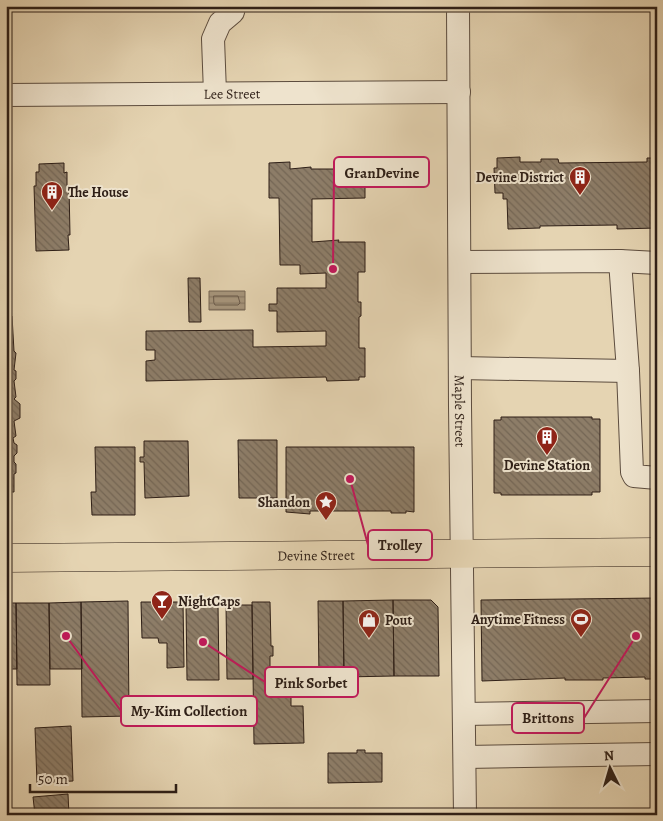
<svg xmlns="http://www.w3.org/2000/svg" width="663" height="821" font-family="Alegreya,serif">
<defs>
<pattern id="water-rules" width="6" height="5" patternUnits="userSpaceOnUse" patternTransform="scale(1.25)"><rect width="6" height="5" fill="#a7967d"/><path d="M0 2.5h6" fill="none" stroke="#887a65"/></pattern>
<pattern id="building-back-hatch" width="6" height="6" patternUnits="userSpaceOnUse" patternTransform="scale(1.25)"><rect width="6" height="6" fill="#8d7d68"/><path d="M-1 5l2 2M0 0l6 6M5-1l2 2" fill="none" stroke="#746655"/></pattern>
</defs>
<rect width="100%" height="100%" fill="#e5d4b2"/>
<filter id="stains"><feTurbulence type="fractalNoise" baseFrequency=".004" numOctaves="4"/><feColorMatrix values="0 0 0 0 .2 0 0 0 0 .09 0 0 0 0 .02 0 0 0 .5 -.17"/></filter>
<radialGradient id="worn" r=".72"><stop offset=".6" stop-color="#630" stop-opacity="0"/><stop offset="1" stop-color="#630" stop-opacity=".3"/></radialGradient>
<path fill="url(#water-rules)" stroke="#776654" d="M209 291H245V310H209Z"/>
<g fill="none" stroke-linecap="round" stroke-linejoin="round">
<path stroke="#6a5a4a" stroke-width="1" d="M214 296H238L240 303 238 305H215L214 303Z"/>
</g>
<path fill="url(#building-back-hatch)" stroke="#2e1f17" d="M520 157V162H541V159H558L559 163 647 162V158H657V228L617 229V225L540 226V228L508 229 507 199H503V193H495L494 168H497V158Z
M290 162V169L311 167V169H343V162H365V198L312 199V242L339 240 338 242H365V272H358V302H361V316L359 317V348H365V377H359V380L327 381 326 377 146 381V361L155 360V350H146V331L253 330V347L326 346V331L277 332V311H269V304H277V288H326V273L300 274V265H280L279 198H269V163Z
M64 163V173L67 172V187H69L70 235H68L69 250 36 251 34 186H36V172H39V164Z
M188 278H200L201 322H189Z
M6 316H12L14 351 16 353 14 370 16 371V379L14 381 16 397 14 399 20 404V418L14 421 16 436 13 438 14 443 17 445V453L14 456V462L16 464V473L14 474V492H6Z
M501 417H592V419H600V492H592V495H501V493H494V420H501Z
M238 440H277V498H239Z
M144 441H188L189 496 145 498 144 462H140V457H144Z
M95 447H135V515H92L91 492H96Z
M286 447H414V512L406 511V513H391V511H310V514L286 512Z
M657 598V679H645V677L603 678V680H565V678L482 681 481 600Z
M393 600H431L438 607 439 676H394Z
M393 600 394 676 344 677 343 601Z
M128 601 129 716 82 717 81 602Z
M318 601H343L344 677H319Z
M81 602 82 669H50L49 603Z
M141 602H183L184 667 167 668V643H159L158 638H142Z
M252 602H270L271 646H273V656H270V686L291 685V706H303L304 743 254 744Z
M6 603H16L17 669H6Z
M16 603H49L50 685H17Z
M186 604H218L219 680H187Z
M226 605H252L253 679H227Z
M71 726 73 781 37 783 35 728Z
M357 750H365V753H382V782L328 783V753H357Z
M68 794 69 815H35L33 797Z"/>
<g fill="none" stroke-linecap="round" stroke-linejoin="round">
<g stroke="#5c4c3e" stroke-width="24">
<g id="minor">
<path id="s1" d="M458 6 460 406 465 815"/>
<path d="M215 93 213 39 220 23 233 12 234 6"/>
<path id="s2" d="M6 95 459 92"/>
<path d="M620 261 628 371 632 472 634 476 657 478"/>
<path d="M460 262 620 261 657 263"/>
<path d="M460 368 628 371"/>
<path d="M464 714 657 711"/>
<path d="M465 757 657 754"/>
</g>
</g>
<g stroke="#2e1f17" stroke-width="29">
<g id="major">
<path id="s3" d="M6 558 657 552"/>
</g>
</g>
<use href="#minor" stroke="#eee3cd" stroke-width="22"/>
<use href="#major" stroke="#e5d4b2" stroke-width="28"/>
</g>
<defs>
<g id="building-pin" transform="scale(1.125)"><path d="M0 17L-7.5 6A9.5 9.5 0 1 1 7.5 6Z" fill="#8f2418" stroke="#eee3cd"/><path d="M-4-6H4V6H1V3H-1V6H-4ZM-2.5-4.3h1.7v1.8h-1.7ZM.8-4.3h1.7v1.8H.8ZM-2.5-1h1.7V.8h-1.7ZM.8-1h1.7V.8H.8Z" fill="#fff"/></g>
<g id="sight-pin" transform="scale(1.125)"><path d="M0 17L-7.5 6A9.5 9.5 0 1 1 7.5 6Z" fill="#8f2418" stroke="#eee3cd"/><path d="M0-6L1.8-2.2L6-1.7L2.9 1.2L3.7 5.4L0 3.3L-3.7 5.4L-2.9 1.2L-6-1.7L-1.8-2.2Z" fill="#fff"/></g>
<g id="bar-pin" transform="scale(1.125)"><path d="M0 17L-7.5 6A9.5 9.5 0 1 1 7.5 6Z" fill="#8f2418" stroke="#eee3cd"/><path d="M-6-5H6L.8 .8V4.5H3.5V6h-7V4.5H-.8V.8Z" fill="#fff"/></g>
<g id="stadium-pin" transform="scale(1.125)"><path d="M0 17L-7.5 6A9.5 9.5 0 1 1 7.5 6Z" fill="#8f2418" stroke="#eee3cd"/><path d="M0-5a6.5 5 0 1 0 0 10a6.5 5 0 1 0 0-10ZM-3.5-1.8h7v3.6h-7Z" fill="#fff"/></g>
<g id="shop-pin" transform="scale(1.125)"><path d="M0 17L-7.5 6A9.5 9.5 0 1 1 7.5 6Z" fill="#8f2418" stroke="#eee3cd"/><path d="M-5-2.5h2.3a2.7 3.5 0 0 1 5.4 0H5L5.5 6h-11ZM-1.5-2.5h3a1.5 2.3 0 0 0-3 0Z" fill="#fff"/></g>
</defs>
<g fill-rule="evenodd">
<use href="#building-pin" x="580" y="177"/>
<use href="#building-pin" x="52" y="192"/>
<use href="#building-pin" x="547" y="437"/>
<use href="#sight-pin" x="326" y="502"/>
<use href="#bar-pin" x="162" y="601"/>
<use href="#stadium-pin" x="581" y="619"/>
<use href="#shop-pin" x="369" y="620"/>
</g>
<g text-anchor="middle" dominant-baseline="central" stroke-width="4" stroke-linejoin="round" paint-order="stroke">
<g font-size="14" fill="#2e1f17" stroke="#eee3cd">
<text stroke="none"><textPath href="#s2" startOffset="226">Lee Street</textPath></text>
<text stroke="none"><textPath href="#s1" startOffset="405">Maple Street</textPath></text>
<text stroke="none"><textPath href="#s3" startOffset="310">Devine Street</textPath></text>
</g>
<g font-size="14" font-weight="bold" fill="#2e1f17" stroke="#eee3cd" text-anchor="end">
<text x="564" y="177">Devine District</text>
<text x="68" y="192" text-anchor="start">The House</text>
<text x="547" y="465" text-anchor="middle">Devine Station</text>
<text x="310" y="502">Shandon</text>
<text x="178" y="601" text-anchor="start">NightCaps</text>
<text x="565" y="619">Anytime Fitness</text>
<text x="385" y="620" text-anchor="start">Pout</text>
</g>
</g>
<path fill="none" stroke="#c2185b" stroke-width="2" d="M333 269L334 172M350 479L368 545M203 642L265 682M66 636L121 711M636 636L584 718"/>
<g fill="#c2185b" stroke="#eee3cd" stroke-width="2">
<circle cx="333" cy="269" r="5"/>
<circle cx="350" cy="479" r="5"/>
<circle cx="203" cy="642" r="5"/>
<circle cx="66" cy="636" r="5"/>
<circle cx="636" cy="636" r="5"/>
</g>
<g fill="#eee3cd" stroke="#c2185b" stroke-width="2">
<rect x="334" y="157" width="95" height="30" rx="5"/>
<rect x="368" y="530" width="64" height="30" rx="5"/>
<rect x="265" y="667" width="93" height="30" rx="5"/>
<rect x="121" y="696" width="136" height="30" rx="5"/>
<rect x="512" y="703" width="72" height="30" rx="5"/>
</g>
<g font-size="15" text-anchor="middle" font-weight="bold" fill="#2e1f17">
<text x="382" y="178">GranDevine</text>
<text x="400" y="550">Trolley</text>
<text x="311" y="688">Pink Sorbet</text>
<text x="189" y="716">My-Kim Collection</text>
<text x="548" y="723">Brittons</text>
</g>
<rect width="663" height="821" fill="none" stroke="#e5d4b2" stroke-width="25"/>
<rect x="8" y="8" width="648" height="806" fill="none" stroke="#2e1f17" stroke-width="2.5"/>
<rect x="12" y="12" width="638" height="796" fill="none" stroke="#2e1f17"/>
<g transform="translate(610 768) rotate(355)" stroke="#eee3cd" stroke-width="4" paint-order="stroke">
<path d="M0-4L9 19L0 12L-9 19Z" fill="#2e1f17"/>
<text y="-8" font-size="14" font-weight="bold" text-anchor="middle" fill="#2e1f17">N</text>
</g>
<path d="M30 784v8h146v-8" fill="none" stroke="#2e1f17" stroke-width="2.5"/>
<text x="38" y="784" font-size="15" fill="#2e1f17" stroke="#eee3cd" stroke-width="4" paint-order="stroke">50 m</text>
<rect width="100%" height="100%" filter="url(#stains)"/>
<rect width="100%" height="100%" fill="url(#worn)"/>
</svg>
